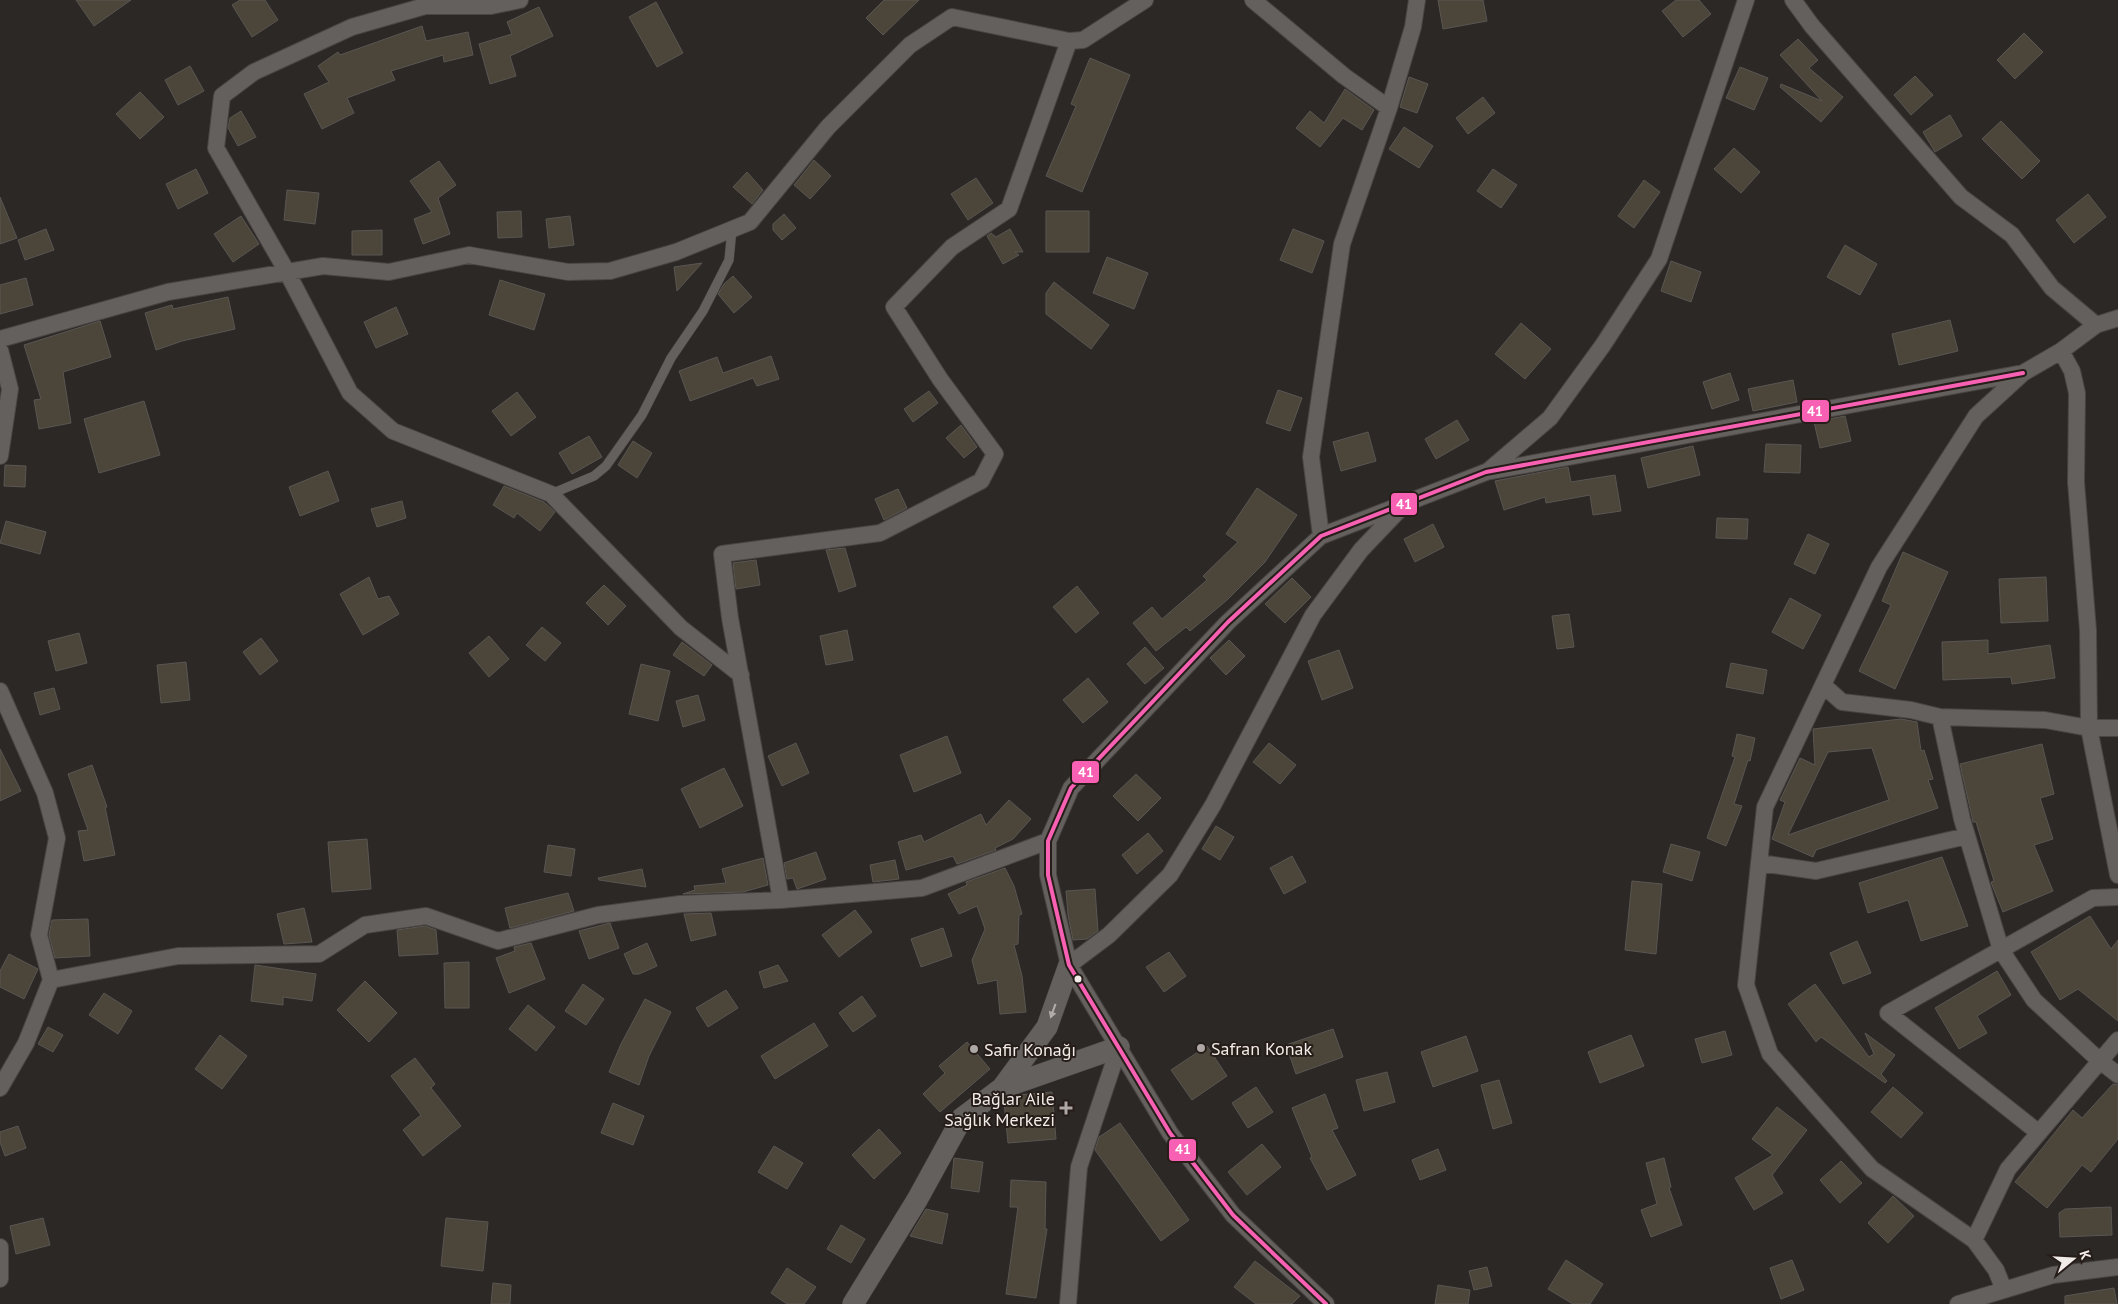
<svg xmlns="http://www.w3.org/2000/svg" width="2118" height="1304" font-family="'PT Sans',sans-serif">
<rect width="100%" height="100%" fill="#2c2826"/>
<path fill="#4c4539" stroke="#595653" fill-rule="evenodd" d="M76 0H131L94 26Z
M240 0H265L278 20 252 37 232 5Z
M884 0H919L883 35 866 18Z
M1438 0H1483L1487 21 1443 29Z
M1676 0H1699L1711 14 1683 37 1662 11Z
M656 2 683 53 657 67 629 17Z
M539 7 553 36 510 56 516 76 490 84 479 44 512 34 507 22Z
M422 26 426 41 468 32 473 55 444 62 443 55 391 71 395 80 347 98 354 113 322 129 304 94 329 82 318 66 338 52 340 55Z
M2024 33 2043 52 2015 79 1997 60Z
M1798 39 1818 60 1809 68 1843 97 1821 122 1780 87 1781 84 1822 101 1780 55Z
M1090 58 1130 75 1082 192 1046 176 1076 106 1071 104Z
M190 66 204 91 178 105 165 80Z
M1740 67 1768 78 1754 110 1726 98Z
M1915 76 1933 95 1911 115 1894 95Z
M1409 77 1428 84 1417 113 1400 107Z
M1345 89 1374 110 1362 130 1343 118 1320 147 1296 128 1310 111 1324 123Z
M140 92 164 117 140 139 116 114Z
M1483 97 1495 113 1468 134 1456 118Z
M241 111 256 137 238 146 228 128 230 118Z
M1950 115 1962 136 1935 152 1923 132Z
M2001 121 2040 161 2022 179 1982 139Z
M1404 127 1433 146 1419 168 1389 149Z
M1734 148 1760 172 1741 193 1714 169Z
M814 160 831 176 810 199 794 185Z
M439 161 456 185 438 198 450 234 423 244 414 219 432 212 410 181Z
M196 169 208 193 178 209 166 184Z
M1493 169 1517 185 1501 208 1477 191Z
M747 172 763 190 752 204 733 187Z
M976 178 993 203 968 220 951 194Z
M1644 180 1660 192 1634 228 1618 216Z
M287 190 319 193 315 224 284 220Z
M2088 194 2106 217 2074 243 2056 220Z
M0 197 17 238 0 244Z
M521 211 522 237 498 238 497 212Z
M1046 211H1089V252H1046Z
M784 214 796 228 782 240 773 230V224Z
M241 216 259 244 233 262 214 234Z
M570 216 574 245 549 248 546 219Z
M46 229 54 250 25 260 18 240Z
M1010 229 1023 252H1015L1019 255 1003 264 987 236 991 233 996 237Z
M1293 229 1324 241 1312 273 1280 260Z
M382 230V255H352V231Z
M1845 245 1877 264 1860 295 1827 277Z
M1107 257 1148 273 1134 309 1093 293Z
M1671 261 1701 272 1691 302 1661 291Z
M702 263 677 291 674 267Z
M733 276 752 297 734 313 718 294 724 284Z
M26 278 33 305 0 314V285Z
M500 280 545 294 534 330 489 315Z
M1054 282 1109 325 1091 349 1046 314V293Z
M228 297 235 329 182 341 156 350 145 313 172 305 173 309Z
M396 307 408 334 376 348 364 322Z
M1950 320 1958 351 1899 365 1892 334Z
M100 321 111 357 63 372 71 423 39 429 34 400 41 399 24 345Z
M1521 323 1551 349 1525 379 1495 354Z
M771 356 779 379 757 386 753 378 690 401 679 371 717 357 723 373Z
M1730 373 1739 400 1712 409 1703 382Z
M1793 380 1797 402 1753 411 1748 389Z
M1278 390 1302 398 1290 431 1266 423Z
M929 391 938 403 913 422 904 409Z
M517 392 536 417 511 436 492 411Z
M144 401 160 455 99 473 84 419Z
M1845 416 1851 441 1820 448 1814 422Z
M1457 420 1469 440 1436 459 1425 439Z
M961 425 977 447 964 458 946 438Z
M1368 432 1376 461 1341 471 1333 442Z
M589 436 602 457 572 474 559 453Z
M633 441 652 453 637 478 618 465Z
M1766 444 1801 445 1800 473 1764 472Z
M1693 446 1700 475 1648 488 1641 458Z
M5 465 26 466 25 487 4 486Z
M1568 467 1571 482 1615 475 1621 511 1593 515 1590 495 1546 503 1545 497 1504 510 1495 481Z
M328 471 339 501 300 516 289 487Z
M504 486 544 502 555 512 540 531 517 513 514 518 493 505Z
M1257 488 1297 515 1265 562 1227 600 1190 631 1186 627 1156 651 1133 623 1152 607 1162 619 1207 580 1203 576 1238 542 1226 534Z
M898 489 907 508 884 520 875 499Z
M402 501 406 518 377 527 371 509Z
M1717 518 1748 519 1747 539 1716 538Z
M6 521 46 532 40 554 0 543Z
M1433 524 1444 547 1415 562 1404 539Z
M1808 534 1829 544 1815 574 1794 564Z
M845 548 856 586 839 592 826 550Z
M1903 552 1948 572 1895 689 1859 671 1891 605 1882 601Z
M756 560 760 585 736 589 733 563Z
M369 577 378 599 389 596 399 614 363 635 340 594Z
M2046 577 2048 621 2001 623 1999 579Z
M1292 578 1311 597 1285 623 1265 604Z
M604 585 626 606 608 625 586 603Z
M1077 586 1099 613 1076 633 1053 607Z
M1790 598 1821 615 1803 649 1772 632Z
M1569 614 1574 647 1557 649 1552 616Z
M542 627 561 643 545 661 526 645Z
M847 630 853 660 826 665 820 636Z
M79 633 87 663 56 671 48 641Z
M489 636 509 659 489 677 469 653Z
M261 638 278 661 260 675 243 652Z
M1229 640 1245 656 1226 675 1210 658Z
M1988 640V654L2050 645 2055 678 2012 684 2011 677 1943 680 1942 642Z
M682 642 712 665 704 676 673 655Z
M1145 647 1164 668 1145 684 1127 664Z
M1339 650 1353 688 1322 700 1308 661Z
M186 662 190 700 161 703 157 665Z
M1731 663 1767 670 1763 694 1726 687Z
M641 664 670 671 658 721 629 714Z
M1088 678 1108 702 1083 723 1063 700Z
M54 688 60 709 40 715 34 693Z
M698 695 705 720 683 727 676 701Z
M1901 719 1917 722 1921 751 1924 750 1933 779 1928 780 1938 808 1816 850 1813 857 1772 839 1785 802 1780 800 1800 758 1815 765 1813 729ZM1872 748 1889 800 1788 835 1828 752Z
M1737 734 1755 738 1750 761 1748 760 1734 804 1742 806 1726 846 1707 838 1735 757 1732 756Z
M947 736 961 773 914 792 900 755Z
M796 743 809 773 782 786 768 756Z
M1269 743 1296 765 1280 784 1253 762Z
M2042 744 2054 794 2040 798 2053 839 2034 845 2053 891 2003 912 1992 885 1991 882 1994 881 1976 822H1973L1972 817 1960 764Z
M0 749 21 791 0 801Z
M92 765 107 807H105L115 855 84 861 78 831 88 830 68 774Z
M724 768 743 806 700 828 681 789Z
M1136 774 1161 798 1138 821 1113 796Z
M1009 800 1031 819 1013 839 995 848 996 850 957 864 953 856 906 870 898 842 921 835 924 842 981 814 986 825Z
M1216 826 1234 837 1220 860 1202 849Z
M1148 833 1163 851 1137 874 1122 855Z
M367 839 371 889 332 892 328 842Z
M1671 844 1700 852 1692 881 1663 872Z
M548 845 575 849 571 876 544 872Z
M816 852 826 879 797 889 793 878 787 879 784 863Z
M1292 856 1306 882 1284 894 1270 868Z
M1942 857 1968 926 1921 941 1908 900 1868 913 1859 883Z
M763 858 768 885 743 892 683 894 695 890 694 886 726 883 722 869Z
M895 860 899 879 873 882 870 865Z
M1005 868 1014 886 1022 914 1019 915 1018 944 1014 945 1022 976 1026 1012 1000 1014 997 980 978 984 972 960 985 929 977 906 959 914 948 894 967 885 966 882Z
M642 869 646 887 599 880 598 878Z
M1632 881 1662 884 1656 954 1625 950Z
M1095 889 1098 931 1087 939 1073 940 1068 915 1066 891Z
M568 893 574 911 510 928 505 908Z
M304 908 312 942 284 944 277 914Z
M855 910 872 932 839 957 822 935Z
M711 913 716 935 691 941 684 914Z
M2090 916 2111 949 2118 940V1021L2078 989 2060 1000 2031 952Z
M88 919 90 956 55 958 49 935 52 920Z
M610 923 619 948 589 959 579 931Z
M425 926 436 930 438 954 399 956 397 930Z
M943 928 952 956 921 967 911 939Z
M1857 941 1871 973 1843 984 1830 953Z
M531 943 545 979 509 993 496 958 515 951 514 947Z
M647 943 657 966 639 974H633L624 954Z
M1169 952 1186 976 1164 992 1146 967Z
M9 954 38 969 24 999 0 987V971Z
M469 962V1008H445L444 963Z
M255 965 316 974 312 1001 283 997V1005L251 1001Z
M778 965 788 981 764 988 759 972Z
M1997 971 2011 995 1977 1016 1987 1033 1959 1049 1935 1008Z
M365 981 397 1013 369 1042 337 1010Z
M583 984 604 999 586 1025 565 1011Z
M1815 984 1869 1057 1874 1054 1865 1033 1895 1055 1881 1074 1887 1081 1885 1083 1821 1037 1816 1042 1788 1004Z
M726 990 738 1008 708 1027 696 1008Z
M104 993 132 1011 118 1034 89 1015Z
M862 996 876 1016 853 1032 839 1013Z
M645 999 671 1012 649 1056 639 1085 609 1072 621 1044Z
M528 1005 555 1027 536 1051 509 1029Z
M814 1023 828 1046 775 1079 761 1056Z
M48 1027 63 1035 53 1052 38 1044Z
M1333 1029 1343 1057 1296 1074 1286 1045Z
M1725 1031 1732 1055 1702 1063 1695 1039Z
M220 1035 247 1056 222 1089 195 1069Z
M1631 1035 1644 1066 1600 1083 1588 1052Z
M1466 1036 1478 1071 1433 1087 1421 1052Z
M967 1042 990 1069 940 1112 923 1094 945 1073 939 1066Z
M1207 1046 1227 1076 1192 1100 1171 1070Z
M415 1058 435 1084 431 1088 461 1126 423 1156 403 1130 421 1115 391 1076Z
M1387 1072 1395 1102 1364 1111 1356 1080Z
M1499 1080 1512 1123 1493 1129 1481 1085Z
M2113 1084 2118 1085V1139L2091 1172 2082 1165 2047 1208 2015 1182 2073 1110 2082 1118Z
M1256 1087 1273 1112 1248 1128 1232 1103Z
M1893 1087 1923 1113 1901 1138 1871 1112Z
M1052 1092 1056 1139 1008 1143 1004 1102 1018 1095Z
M1325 1094 1338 1128 1332 1130 1356 1175 1327 1190 1310 1158 1312 1157 1292 1108Z
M613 1103 644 1116 633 1145 601 1133Z
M1777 1107 1807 1130 1772 1175 1783 1193 1754 1210 1735 1178 1773 1155 1752 1139Z
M1120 1123 1189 1220 1161 1241 1095 1150 1099 1137Z
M18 1126 26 1148 5 1156 0 1142V1132Z
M879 1129 901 1153 874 1179 852 1155Z
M1262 1144 1281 1167 1247 1195 1228 1172Z
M774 1146 803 1163 787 1189 758 1172Z
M1438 1149 1446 1170 1420 1180 1412 1160Z
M954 1158 983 1162 979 1192 951 1188Z
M1664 1158 1671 1187 1669 1188 1682 1225 1651 1237 1641 1210 1657 1204 1646 1163Z
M1841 1161 1862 1183 1840 1203 1820 1180Z
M1011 1180 1046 1182 1045 1229H1047L1036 1298 1006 1294 1018 1207H1010Z
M1893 1196 1914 1216 1888 1243 1868 1223Z
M2111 1207 2112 1235 2060 1237 2059 1213 2065 1209Z
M926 1209 948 1214 942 1244 910 1236Z
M43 1218 50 1245 16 1254 10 1226Z
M446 1218 488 1222 483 1271 441 1266Z
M841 1225 865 1239 851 1263 827 1249Z
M1566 1260 1603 1284 1590 1304H1573L1548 1289Z
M1792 1260 1804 1290 1781 1299 1770 1268Z
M1255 1261 1300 1296 1292 1304H1256L1234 1287Z
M1487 1267 1492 1286 1474 1290 1469 1271Z
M787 1268 816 1287 804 1304H787L771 1293Z
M493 1283 511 1285 510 1304H491Z
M1438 1285 1470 1290 1468 1304H1435Z
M2114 1288 2117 1304H2065V1296Z"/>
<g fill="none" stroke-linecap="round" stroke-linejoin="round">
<g stroke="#494543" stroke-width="10">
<path id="service" d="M551 494 594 476 606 466 642 415 671 358 703 311 729 260 732 229"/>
</g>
<g stroke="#494543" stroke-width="18">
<path id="minor" d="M520 0 491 6H425L352 27 254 72 222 96 216 148 287 272 350 393 393 431 551 494 681 628 741 675
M1253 0 1344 76 1389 108
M1793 0 1812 26 1961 197 2012 235 2052 288 2096 325
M0 339 168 292 323 266 389 272 469 255 568 272 610 271 676 252 750 222 828 127 910 45 952 17 1069 41 1083 40 1145 0
M0 350 10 389 0 456
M2061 351 2072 371 2077 393 2076 482 2088 630 2089 728 2118 875
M1488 471 1550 418 1603 345 1659 259 1746 0
M1321 536 1311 457 1342 244 1389 108 1413 27 1417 0
M1823 685 1842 702 1911 710 1940 717 1962 819 2001 950 2034 1000 2100 1061 2118 1075
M0 691 45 793 57 838 39 935 51 980 26 1043 0 1088
M1940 717 2045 720 2089 728H2118
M1759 863 1816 871 1967 836
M781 900 730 618 722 554 880 533 981 481 995 454 940 379 894 307 952 247 1009 209 1069 41
M1069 965 1109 935 1170 875 1213 805 1313 615 1361 550 1402 507
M51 980 178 956 319 954 365 925 426 916 498 941 598 915 680 904 781 900 922 888 1048 841
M2039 1133 1888 1013 2093 898 2118 897
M1974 1240 2008 1169 2118 1040
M0 1247V1279
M2004 1290 1996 1270 1974 1240 1872 1169 1770 1054 1746 985 1765 807 1879 567 1976 416 2023 373 2061 351 2096 325 2118 318
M1068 1304 1079 1167 1119 1047
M1326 1304 1233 1215 1170 1133 1069 965 1048 875V841L1071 788 1228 622 1321 536 1486 472 2023 373
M1958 1304 2053 1275 2118 1267"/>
</g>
<g stroke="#494543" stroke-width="22">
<path id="tertiary" d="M1002 1088 1047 1027 1069 965
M853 1304 917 1200 962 1118 1002 1088 1119 1047"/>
</g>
<use href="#service" stroke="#64605e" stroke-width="9"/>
<use href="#minor" stroke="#64605e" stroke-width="16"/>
<use href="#tertiary" stroke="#64605e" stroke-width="21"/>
<g stroke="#261d19" stroke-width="8">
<path id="bus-1" d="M1326 1304 1233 1215 1170 1133 1069 965 1048 875V841L1071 788 1228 622 1321 536 1486 472 2023 373"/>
</g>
<use href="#bus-1" stroke="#f860b3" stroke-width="4"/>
</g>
<defs><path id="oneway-solid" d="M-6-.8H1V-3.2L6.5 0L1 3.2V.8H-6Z" transform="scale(1.25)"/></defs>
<use fill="#b2adaa" href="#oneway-solid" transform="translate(1053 1011) rotate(110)"/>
<circle fill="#f2ece9" stroke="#261d19" stroke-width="2" cx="1078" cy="979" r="4.5"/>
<g fill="#ada7a5" stroke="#261d19" stroke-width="2">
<circle cx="1201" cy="1048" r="5"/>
<circle cx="974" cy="1049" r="5"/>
<path d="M1063.5 1100.5h5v5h5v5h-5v5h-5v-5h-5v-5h5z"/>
</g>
<g text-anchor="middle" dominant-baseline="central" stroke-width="4" stroke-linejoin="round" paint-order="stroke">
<g font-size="18" fill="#f2ece9" stroke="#261d19" text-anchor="start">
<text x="1211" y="1048">Safran Konak</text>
<text x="984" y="1049">Safir Konağı</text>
<text x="1055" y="1098" text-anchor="end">Bağlar Aile<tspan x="1055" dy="21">Sağlık Merkezi</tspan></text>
</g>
</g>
<g stroke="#261d19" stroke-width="2">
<rect x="1801" y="399" width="29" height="24" rx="5" fill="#f860b3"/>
<rect x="1390" y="492" width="28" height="24" rx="5" fill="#f860b3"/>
<rect x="1071" y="760" width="29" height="24" rx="5" fill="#f860b3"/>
<rect x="1168" y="1138" width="29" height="24" rx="5" fill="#f860b3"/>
</g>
<g font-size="14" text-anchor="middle" font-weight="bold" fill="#fff">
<text x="1815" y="416">41</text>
<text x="1404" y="509">41</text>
<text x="1086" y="777">41</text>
<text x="1183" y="1154">41</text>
</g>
<g transform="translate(2073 1259) rotate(72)" stroke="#261d19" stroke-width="4" paint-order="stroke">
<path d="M0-4L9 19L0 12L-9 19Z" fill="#f2ece9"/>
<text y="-8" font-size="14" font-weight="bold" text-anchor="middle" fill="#f2ece9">K</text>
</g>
</svg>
